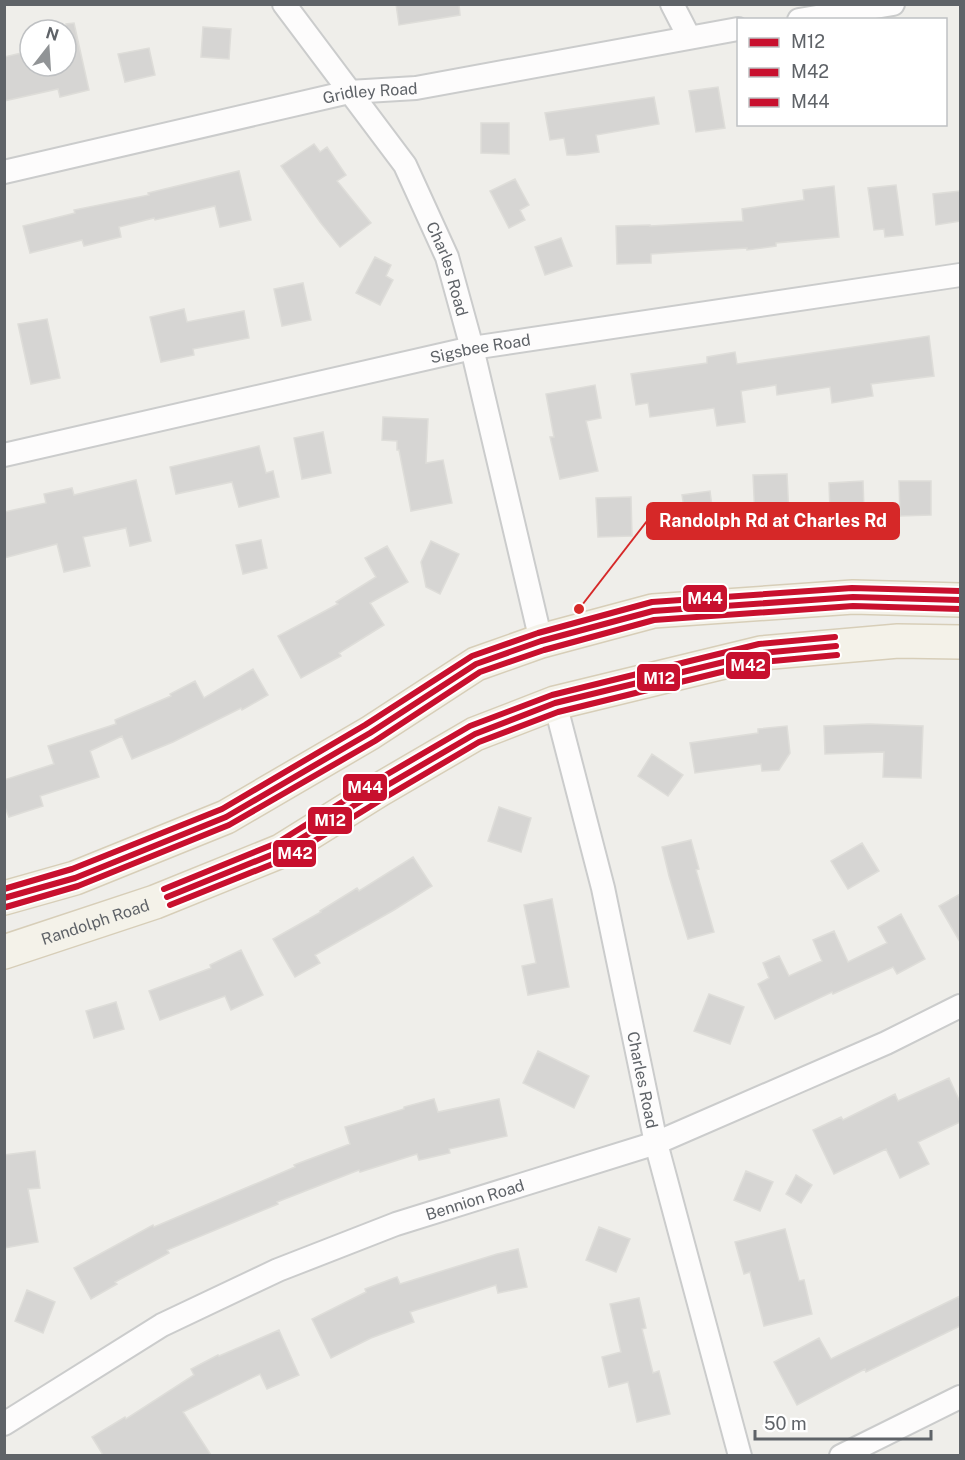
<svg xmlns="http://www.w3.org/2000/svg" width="965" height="1460" font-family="'Public Sans',sans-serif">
<rect width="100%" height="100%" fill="#efeeea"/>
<path fill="#d6d5d3" stroke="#deddd9" stroke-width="1.5" d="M396 4H459L460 15 399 25Z
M74 23 89 90 60 97 58 89 4 101V57L30 51V66H66V24Z
M203 27 231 29 229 59 201 57Z
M149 48 155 75 125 82 118 54Z
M718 87 725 128 696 132 689 91Z
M654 97 659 124 596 135 599 152 576 155H567L564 138 550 140 545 113Z
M481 123H509V154L481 153Z
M314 144 320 152 327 147 346 175 337 181 371 223 340 247 320 222 281 166Z
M239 171 251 220 220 227 215 206 155 220 154 218 119 227 121 237 84 246 82 240 30 253 23 226 75 213 74 210 149 195 148 193Z
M515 179 529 205 520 210 525 220 509 228 490 191Z
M896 185 903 235 885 237 884 229 874 230 868 188Z
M834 186 839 237 776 243V246L747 250V248L651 254V263L617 264 616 226 650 225V226L743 221 742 209 804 200 803 190Z
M960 191V221L936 225 933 194Z
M561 238 572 266 545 275 535 247Z
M375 257 391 265 386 276 393 280 380 305 356 293Z
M303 283 311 320 282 326 274 289Z
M184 309 187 322 244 311 249 338 193 349 194 355 161 362 150 317Z
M47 319 60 378 31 384 18 324Z
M929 336 934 376 871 384 873 396 832 403 830 387 777 395 776 385 741 391 745 422 717 426 714 408 650 417 648 403 636 405 631 374 707 363V357L735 352 737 364Z
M595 385 601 418 586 421 598 471 560 479 550 437H554L546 394Z
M383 417 428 419 426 463 443 460 452 503 411 511 399 450H397V441L382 440Z
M323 432 331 473 302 479 294 438Z
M259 446 266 473 273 471 279 497 239 507 232 482 176 494 170 467Z
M787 474 789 516 755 517 753 475Z
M136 480 151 541 130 546 126 528 83 537 90 566 64 572 57 544 4 558V512L46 503 44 494 72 488 74 495Z
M863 481 864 510 830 511 829 483Z
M899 481H931V515L900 516Z
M710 491 714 522 687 526 682 495Z
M631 497 632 536 598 537 596 498Z
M261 540 267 568 243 574 236 545Z
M431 541 459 554 440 594 426 587 421 562Z
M387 546 408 582 370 603 384 625 339 653 341 656 301 678 278 636 338 604 336 602 376 577 365 558Z
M253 669 268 695 242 710 241 708 173 742 132 759 122 736 90 751 99 777 40 796 43 806 9 817 4 805V780L54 764 48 746 116 724 115 720 171 696 170 694 195 681 204 698Z
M869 724 923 726 921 778 883 777 884 752 825 754 824 726Z
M787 726 790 753 779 770 762 771 761 764 695 773 690 743 758 733V729Z
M652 754 683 775 668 796 638 776Z
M499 807 531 818 521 852 488 841Z
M691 840 699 869 696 870 714 932 688 939 669 876 662 847Z
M862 843 879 871 848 889 831 861Z
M413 857 432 886 394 910 315 955 320 963 295 977 273 939 321 912 320 911 357 888 359 891Z
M960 894V942L939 906Z
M552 899 569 987 528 995 522 966 536 963 524 905Z
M901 914 925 959 897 974 893 967 833 994 832 992 775 1019 758 984 769 978 763 963 779 956 789 976 822 961 813 940 834 931 848 962 887 943 878 927Z
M241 950 263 995 231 1010 225 996 160 1020 149 991 211 968 210 965Z
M709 994 744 1007 730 1044 694 1031Z
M116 1002 124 1029 94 1038 86 1011Z
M538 1051 589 1076 574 1108 523 1083Z
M949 1078 960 1102V1122L918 1142 929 1164 900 1178 886 1149 834 1174 813 1130 841 1117 843 1120 895 1094 898 1101Z
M434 1099 438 1112 499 1099 507 1136 449 1149 450 1153 419 1160 417 1154 360 1172 359 1170 277 1202 278 1204 167 1250 169 1253 115 1282 117 1284 91 1299 74 1268 153 1225 154 1227 295 1167 294 1165 350 1144 345 1127 404 1109V1107Z
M35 1151 40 1188 28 1189 38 1242 4 1248V1155Z
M746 1171 773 1182 760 1211 734 1200Z
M796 1175 812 1185 801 1203 786 1194Z
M599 1227 630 1239 616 1272 586 1260Z
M785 1229 799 1281 804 1280 812 1314 764 1326 750 1272 744 1274 735 1242Z
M518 1249 527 1287 498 1293 496 1285 410 1312 414 1322 371 1338 331 1358 312 1319 366 1292 365 1289 397 1277 400 1284 497 1254Z
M27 1290 55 1302 43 1333 15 1321Z
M960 1296V1326L866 1372 865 1369 797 1405 774 1362 819 1338 831 1359Z
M639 1298 646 1328 642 1329 653 1373 659 1371 670 1414 637 1422 628 1382 609 1387 602 1357 621 1352 610 1304Z
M279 1330 299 1375 267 1389 260 1374 183 1412 211 1455H103L92 1437 125 1417 126 1419 194 1375 191 1369 218 1355 219 1356Z"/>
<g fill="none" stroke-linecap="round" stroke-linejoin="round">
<g stroke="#cbcccc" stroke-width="26">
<g id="street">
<path id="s1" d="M284 4 405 165 447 257 472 348 541 641"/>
<path d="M672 4 689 37"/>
<path d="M799 20 893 4"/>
<path id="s2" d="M4 172 349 92 416 88 738 29"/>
<path id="s3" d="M4 455 472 348 960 275"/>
<path id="s4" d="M555 703 603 888 656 1143 740 1456"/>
<path id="s5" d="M4 1424 162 1325 278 1270 396 1224 656 1143 886 1043 960 1006"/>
<path d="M841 1456 960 1397"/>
</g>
</g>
<g stroke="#d7ceb8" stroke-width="36">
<g id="primary">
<path d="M4 898 75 878 226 817 370 733 476 664 541 641 653 611 853 597 960 600"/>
<path id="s6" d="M4 952 155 902 281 851 379 790 475 734 555 703 761 653 898 641 960 642"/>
</g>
</g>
<use href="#street" stroke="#fdfcfc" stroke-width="22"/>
<use href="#primary" stroke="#f4f2e9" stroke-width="33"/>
<g stroke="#fff" stroke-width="10">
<path id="bus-1" d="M167 897 281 851 379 790 475 734 555 703 761 653 836 646
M4 898 75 878 226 817 370 733 476 664 541 641 653 611 853 597 960 600"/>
</g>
<g stroke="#fff" stroke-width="10">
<path id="bus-2" d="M170 905 285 859 384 798 479 742 558 712 762 662 837 655
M6 907 78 886 229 825 375 741 480 672 544 650 654 620 853 606 960 609"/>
</g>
<g stroke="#fff" stroke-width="10">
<path id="bus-3" d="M4 889 72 869 222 809 365 725 472 656 538 633 652 602 852 588 960 591
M164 889 277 843 374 782 470 726 552 695 759 644 835 637"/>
</g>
<use href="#bus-1" stroke="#c8102e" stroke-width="6"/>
<use href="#bus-2" stroke="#c8102e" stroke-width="6"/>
<use href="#bus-3" stroke="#c8102e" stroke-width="6"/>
</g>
<g text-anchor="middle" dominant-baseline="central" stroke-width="6" stroke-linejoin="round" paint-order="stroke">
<g font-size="16" fill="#5f6368" stroke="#fff">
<text stroke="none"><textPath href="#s2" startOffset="375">Gridley Road</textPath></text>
<text stroke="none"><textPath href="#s1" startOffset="314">Charles Road</textPath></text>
<text stroke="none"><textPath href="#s3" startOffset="488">Sigsbee Road</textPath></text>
<text stroke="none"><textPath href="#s6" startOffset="96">Randolph Road</textPath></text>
<text stroke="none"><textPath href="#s4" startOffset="387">Charles Road</textPath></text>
<text stroke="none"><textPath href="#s5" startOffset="524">Bennion Road</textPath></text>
</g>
</g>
<path fill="none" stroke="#d62828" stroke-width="2" d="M579 609L647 521"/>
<circle fill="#d62828" stroke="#fff" stroke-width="2" cx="579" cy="609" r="6"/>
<rect fill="#d62828" stroke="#d62828" stroke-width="2" x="647" y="503" width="252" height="36" rx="6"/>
<g font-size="18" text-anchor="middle" font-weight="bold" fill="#fff">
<text x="773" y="527">Randolph Rd at Charles Rd</text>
</g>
<g stroke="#fff" stroke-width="2">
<rect x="682" y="584" width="46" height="29" rx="6" fill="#c8102e"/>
<rect x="725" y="651" width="46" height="29" rx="6" fill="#c8102e"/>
<rect x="636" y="663" width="45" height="29" rx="6" fill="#c8102e"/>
<rect x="342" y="773" width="46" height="29" rx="6" fill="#c8102e"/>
<rect x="307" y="806" width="46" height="29" rx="6" fill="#c8102e"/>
<rect x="272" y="839" width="45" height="29" rx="6" fill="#c8102e"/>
</g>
<g font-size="16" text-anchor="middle" font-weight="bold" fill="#fff">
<text x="705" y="604">M44</text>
<text x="748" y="671">M42</text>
<text x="659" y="684">M12</text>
<text x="365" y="793">M44</text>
<text x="330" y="826">M12</text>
<text x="295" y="859">M42</text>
</g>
<rect width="965" height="1460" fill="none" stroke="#5f6368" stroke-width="12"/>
<rect x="737" y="18" width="210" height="108" fill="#ffffff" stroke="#bfc1c3" stroke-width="1.5"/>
<rect x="749" y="38" width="30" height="9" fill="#c8102e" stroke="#bfc1c3" stroke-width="1.5"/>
<text x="791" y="48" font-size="18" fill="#5f6368">M12</text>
<rect x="749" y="68" width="30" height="9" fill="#c8102e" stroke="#bfc1c3" stroke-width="1.5"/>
<text x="791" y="78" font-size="18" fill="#5f6368">M42</text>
<rect x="749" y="98" width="30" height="9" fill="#c8102e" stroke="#bfc1c3" stroke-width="1.5"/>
<text x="791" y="108" font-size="18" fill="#5f6368">M44</text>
<g transform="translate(48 48) rotate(17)"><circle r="28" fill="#ffffff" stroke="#bfc1c3" stroke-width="1.5"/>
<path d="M0-4.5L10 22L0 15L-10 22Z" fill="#919496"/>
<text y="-9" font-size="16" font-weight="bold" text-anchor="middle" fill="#5f6368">N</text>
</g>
<path d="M755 1430v9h176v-9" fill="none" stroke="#5f6368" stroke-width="3"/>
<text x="764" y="1430" font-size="18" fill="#5f6368" stroke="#ffffff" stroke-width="4.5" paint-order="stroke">50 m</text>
</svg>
